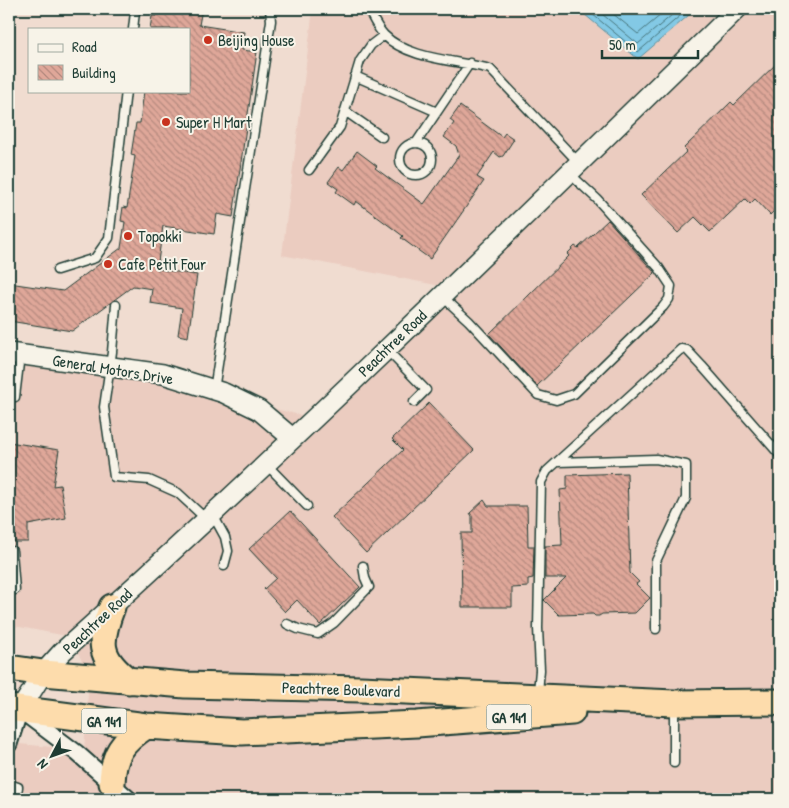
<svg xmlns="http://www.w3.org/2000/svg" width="789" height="808" font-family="'Patrick Hand',sans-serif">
<defs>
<pattern id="building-back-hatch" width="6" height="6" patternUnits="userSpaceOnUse" patternTransform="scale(1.25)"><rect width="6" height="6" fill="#dfa799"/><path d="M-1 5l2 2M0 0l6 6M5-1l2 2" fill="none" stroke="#b4897e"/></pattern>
</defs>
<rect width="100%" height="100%" fill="#f0dcd0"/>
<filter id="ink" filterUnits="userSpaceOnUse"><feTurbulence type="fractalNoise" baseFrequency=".02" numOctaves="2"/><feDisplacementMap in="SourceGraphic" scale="10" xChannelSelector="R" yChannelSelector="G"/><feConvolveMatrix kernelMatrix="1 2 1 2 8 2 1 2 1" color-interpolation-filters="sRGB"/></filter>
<g filter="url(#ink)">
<path fill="#ebccc0" d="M313 9H780V799H9V743L84 750 89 679 72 637 9 625V344L304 416 441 286 282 255Z"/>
<path fill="#83c9e5" stroke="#5b919e" d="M578 9H696L638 59Z"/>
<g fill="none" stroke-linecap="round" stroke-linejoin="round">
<path stroke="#47757b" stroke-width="1" d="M586 9 638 52 688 9
M596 9 638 44 679 9
M607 9 638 34 668 9"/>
</g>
<path fill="url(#building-back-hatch)" stroke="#1f3d34" d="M157 9H202L199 25 244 32 242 50 257 52 233 217 217 214 214 234 163 226 157 269 197 275 188 337 178 335 182 308 150 303 152 289 133 286 72 331 9 321V283L63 291 121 248 125 222 121 221 123 207 127 208 135 156 131 155 136 123H140L144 91H189V29H150L152 16H156Z
M780 60V205L770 215 755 199 750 204 745 199 710 232 695 217 678 233 641 195 687 151 684 148 731 102 734 105Z
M460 106 502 137 505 133 514 139 503 156 500 157 494 152 477 177 484 181 430 259 401 238 403 236 356 201 354 205 336 192 338 189 328 182 339 167 343 170 357 151 377 166 375 168 424 204 459 155 456 146 444 137 454 123 450 120Z
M608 220 655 273 537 386 489 334 569 256 567 254 575 246 578 248Z
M429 403 474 450 366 553 332 517 403 450 392 439Z
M9 442 59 450 53 486 60 485 66 518 28 525V542H9Z
M627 473 630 573 639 582 636 584 650 598 635 613 602 614 599 616H595L593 614 559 615 544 600 566 578H545V546L562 545 560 490 567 489V475Z
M484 500 488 506H527L528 546H534L533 578 528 579V587L512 588V607H462L461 533H472V516L470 513Z
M290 511 360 587 320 625 297 600 285 612 264 589 276 578 249 549Z"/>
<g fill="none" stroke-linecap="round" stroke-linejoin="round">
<g stroke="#1f3d34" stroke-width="11">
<path id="service" d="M133 9 135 12 133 29
M368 9C373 18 377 28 384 35 409 60 458 60 490 69L579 163
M355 76 437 112
M345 111 382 137
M416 143 470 63
M400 159a16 16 0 1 1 32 0a16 16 0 1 1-32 0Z
M309 170 340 127 360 61 371 45 384 35
M57 270 95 258 109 238 126 91
M443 297 469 321 538 395 556 400 574 394 663 307 669 299 671 286 659 268 597 199 570 174
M116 305 112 352 104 407 114 477 149 480 178 493 206 519
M387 350 426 390 414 402
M214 390 271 21 270 9
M15 397 20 355
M558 462 656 459 686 465V498L656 561V629
M267 465 307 506
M213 515 225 537 228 551 224 566
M12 551 15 590
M287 624 298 629 318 634 334 623 369 587 365 578 363 566
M538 692 540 670 538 628 541 482 547 471 681 349 687 350 702 366 780 455
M674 705V763
M9 784 18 787 16 799
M105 799 116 788"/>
</g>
<g stroke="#1f3d34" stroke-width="19">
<path id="minor" d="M9 744 20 710 77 753 129 799"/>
</g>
<g stroke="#1f3d34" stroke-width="22">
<path id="tertiary" d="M9 353 163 374 224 393 259 410 292 438
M20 710 43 673 62 652C293 444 515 226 737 9"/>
</g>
<g stroke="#1f3d34" stroke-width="29">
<path id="trunk" d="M112 607C99 641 97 657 129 681
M9 668 43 673 185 685 361 689 674 703 780 702
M9 708 146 726 242 732 417 724 572 712
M112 783C113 754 122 742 146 726"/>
</g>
<use href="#service" stroke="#f7f3e8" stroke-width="8"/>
<use href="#minor" stroke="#f7f3e8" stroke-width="15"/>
<use href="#tertiary" stroke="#f7f3e8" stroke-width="19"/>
<use href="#trunk" stroke="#fddcac" stroke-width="25"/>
</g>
</g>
<g fill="#c8321e" stroke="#f7f3e8" stroke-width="2">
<circle cx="208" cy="40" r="5"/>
<circle cx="166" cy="122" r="5"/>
<circle cx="128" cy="236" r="5"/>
<circle cx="108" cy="264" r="5"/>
</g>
<g text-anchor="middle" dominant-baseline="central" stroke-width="4" stroke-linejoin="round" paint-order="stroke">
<g fill="#f7f3e8" stroke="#60746a" stroke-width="1">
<rect x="486.5" y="704.5" width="45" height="25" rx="4"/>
<rect x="81.5" y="708.5" width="45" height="25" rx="4"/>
</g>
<g font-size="15" font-weight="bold" fill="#1f3d34">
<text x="509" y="717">GA 141</text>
<text x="104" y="721">GA 141</text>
</g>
<g font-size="16" fill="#1f3d34" stroke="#f7f3e8" text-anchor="start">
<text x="218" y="40">Beijing House</text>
<text x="176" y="122">Super H Mart</text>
<text x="138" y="236">Topokki</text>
<text x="118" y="264">Cafe Petit Four</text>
</g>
<g font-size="16" fill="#1f3d34" stroke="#f7f3e8">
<text transform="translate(392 343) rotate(-44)">Peachtree Road</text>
<text transform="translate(113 369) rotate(9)">General Motors Drive</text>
<text transform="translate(97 621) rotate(-43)">Peachtree Road</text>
<text transform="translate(341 689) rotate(2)">Peachtree Boulevard</text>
</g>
</g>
<rect width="789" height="808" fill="none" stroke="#f7f3e8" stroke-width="30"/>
<rect x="15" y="15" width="759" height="778" fill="none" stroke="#1f3d34" stroke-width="2" filter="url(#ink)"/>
<rect x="28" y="28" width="162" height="65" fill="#f7f3e8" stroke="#a1aaa0"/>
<rect x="38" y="44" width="25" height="8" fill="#f7f3e8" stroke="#a1aaa0"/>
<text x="72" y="52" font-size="15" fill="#1f3d34">Road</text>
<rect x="38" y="65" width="25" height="15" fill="url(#building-back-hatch)" stroke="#a1aaa0"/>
<text x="72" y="78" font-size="15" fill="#1f3d34">Building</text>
<g transform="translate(52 756) rotate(229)" stroke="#f7f3e8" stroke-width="4" paint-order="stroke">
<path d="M0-4L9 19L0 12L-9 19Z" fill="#1f3d34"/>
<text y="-8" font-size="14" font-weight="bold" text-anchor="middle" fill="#1f3d34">N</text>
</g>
<path d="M602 50v8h96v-8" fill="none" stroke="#1f3d34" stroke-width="2.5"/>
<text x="609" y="50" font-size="15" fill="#1f3d34" stroke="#f7f3e8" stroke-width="4" paint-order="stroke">50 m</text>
</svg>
